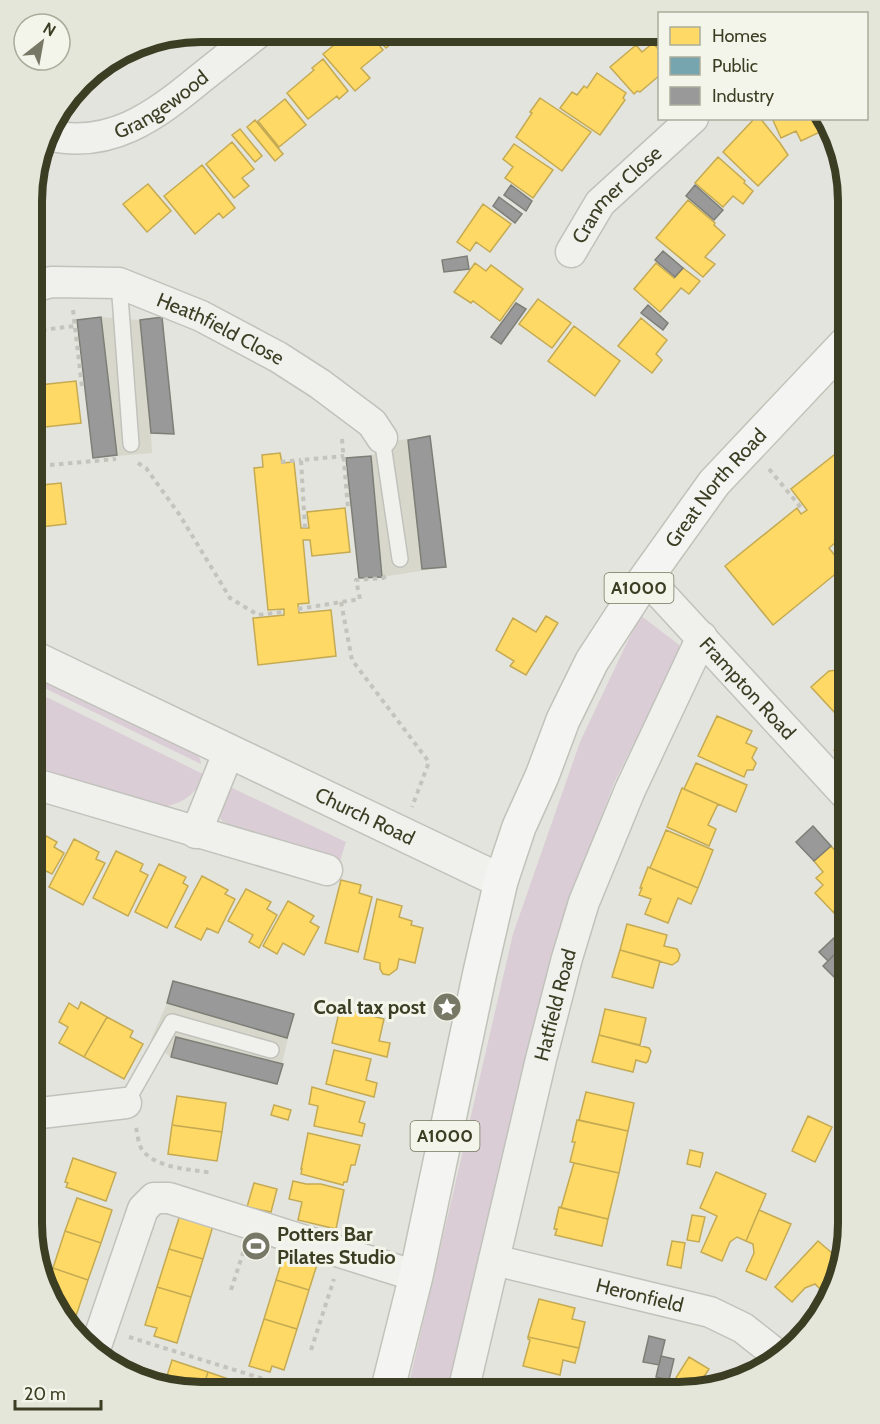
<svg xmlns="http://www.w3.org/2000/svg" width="880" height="1424" font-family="Cabin,sans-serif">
<rect width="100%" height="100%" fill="#e4e4de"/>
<path fill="#d7d8cb" d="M101 317 140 320 162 317 174 434H151L152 453 93 458 77 320Z
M430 436 446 567 382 577 346 458 371 456 393 441Z
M173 981 294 1014 277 1084 171 1057 150 1042 167 1003Z"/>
<path fill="#dacdd5" d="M640 615 682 647 614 783 558 932 448 1392H407L513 934 580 742Z
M32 673 191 751 200 758 201 764 32 682Z
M32 690 203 774C197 794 185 802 164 807L32 769Z
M226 785 346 842 339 864 236 828 222 821 217 812Z"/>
<path fill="#ffd966" stroke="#c4aa52" stroke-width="1.5" d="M350 32 369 33 383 50 361 68 370 78 355 91 323 54Z
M372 33H405L386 48Z
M408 33H433L419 45Z
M653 43 660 51V75L640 92 637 91 634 94 610 67 636 45 642 52Z
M323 59 348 91 339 99 337 96 308 119 287 93 314 70 312 68Z
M597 73 626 93 623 98 625 100 600 135 560 108 572 92 577 95 584 86 587 88Z
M540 98 591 132 562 171 516 137 532 113 530 112Z
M285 99 306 125 279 147 258 121Z
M755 118H760L780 143 788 155 758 186 723 152Z
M772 118H818L817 121 822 131 801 141 796 131 781 138Z
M255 120 283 154 275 161 247 127Z
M240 129 262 156 255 162 232 135Z
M232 142 254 169 242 178 249 186 234 198 206 164Z
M514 144 553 170 533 198 505 178 513 167 503 159Z
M718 157 745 181 744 183 753 191 743 204 733 196 723 207 695 183Z
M202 165 235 208 223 218 219 213 195 234 164 196Z
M148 184 171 211 147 232 123 204Z
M688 200 715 223 714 225 725 235 705 257 715 264 703 277 656 238Z
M483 204 511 224 490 252 476 242 470 251 457 242Z
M475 263 486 271 491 265 523 289 500 321 473 301 471 303 454 292Z
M656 263 674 278 683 268 700 281 689 294 681 288 660 312 634 289Z
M538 299 571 323 552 348 519 324Z
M641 318 667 340 656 354 662 360 652 373 618 346Z
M574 326 620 361 595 396 548 361Z
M76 381 81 423 45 427 43 412H35L42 475 33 476V389L34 399 41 398 39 385Z
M848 444V541L840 548 836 542 829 548 844 567 773 625 725 566 797 508 801 514 807 510 791 489Z
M280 453 282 463 294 462 301 528H309L307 512 345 508 350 552 312 556 310 540H303L309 603 298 604 299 613 331 610 336 656 258 665 253 618 284 615V609L268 610 254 468 263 467 262 455Z
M61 483 66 524 32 528V486Z
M546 616 558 623 526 675 510 666 514 661 496 650 513 618 536 632Z
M848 669V727L811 687 829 671Z
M717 716 752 731 746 743 757 748 752 758 756 763 753 770H747L744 777 698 756Z
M848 737V766L834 750Z
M696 763 747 785 736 812 684 789Z
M682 788 718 804 708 825 716 829 709 846 667 827Z
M32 828 57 842 54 847 64 853 52 874 42 869 40 873 32 868Z
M666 830 713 850 698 888 650 868Z
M74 839 99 852 96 859 105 863 83 905 49 887Z
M831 846 840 856 843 854 848 860V898L833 912 815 893 823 885 816 878 823 872 814 861Z
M116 851 143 864 140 871 148 875 128 916 93 898Z
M159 864 186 877 183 883 188 886 167 928 135 912Z
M648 867 698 888 691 904 678 898 668 923 645 914 651 899 639 895 642 888H640Z
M202 876 228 890 225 894 235 899 218 933 207 928 201 940 175 927Z
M341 880 361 885 359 893 372 897 358 952 325 943Z
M246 889 271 902 267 909 277 915 259 948 249 942 253 935 228 921Z
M848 898V920L844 924 833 912Z
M377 899 402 906 399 917 412 921 411 925 423 928 415 963 399 959 397 969 389 975 383 974 380 969V963L364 959Z
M288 901 314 916 310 922 319 927 304 955 283 943 277 954 263 946Z
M627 924 667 935 664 946 677 949 680 955 678 961 672 965 620 950Z
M620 950 660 961 653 988 612 977Z
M81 1002 107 1017 84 1057 59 1043 68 1027 59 1022 69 1003 78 1009Z
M340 1008 384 1019 379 1041 390 1043 387 1057 332 1043Z
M605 1009 646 1018 640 1045 599 1035Z
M107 1017 133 1031 130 1037 143 1044 124 1079 84 1057Z
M599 1035 649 1048 651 1051 648 1061 646 1063 636 1060 633 1072 592 1062Z
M334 1050 371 1059 366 1080 377 1083 374 1097 326 1084Z
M312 1087 365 1102 359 1122 365 1124 362 1136 314 1126 318 1106 309 1104Z
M586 1092 634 1103 628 1131 579 1120Z
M177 1096 226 1103 222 1132 172 1125Z
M274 1105 291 1110 288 1120 271 1115Z
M808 1116 832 1127 815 1162 792 1151Z
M577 1120 628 1131 619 1173 570 1162 575 1142H572Z
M172 1125 222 1132 217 1161 168 1154Z
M308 1133 360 1145 355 1165H351L347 1182H344L343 1185 301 1174 302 1169H301Z
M690 1150 703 1153 700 1167 687 1164Z
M73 1158 116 1173 106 1201 66 1187 68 1183 65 1182Z
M574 1163 619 1173 608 1219 561 1208Z
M716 1172 766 1194 746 1241 737 1237 730 1242 722 1261 701 1252 717 1216 700 1208Z
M293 1181 306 1184H321L344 1190 336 1229 298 1220 302 1202 289 1199Z
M254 1183 277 1189 271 1212 247 1207Z
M77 1198 112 1210 101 1243 65 1231Z
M559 1207 608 1219 602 1246 555 1235 557 1229H554Z
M759 1210 791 1224 766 1280 746 1271 754 1253 753 1244 746 1241Z
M180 1215 216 1216 203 1259 169 1249Z
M692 1215 705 1217 699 1242 687 1240Z
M65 1231 101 1243 88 1280 53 1268Z
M672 1241 685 1243 681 1268 667 1265Z
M818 1241 832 1253 839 1245 843 1249 833 1274 820 1289 815 1284 805 1288 792 1302 775 1287Z
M286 1248 319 1258 309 1290 276 1280Z
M169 1249 203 1259 191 1297 157 1287Z
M53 1268 88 1280 76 1316 62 1311 46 1289Z
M276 1280 309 1290 297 1329 264 1319Z
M157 1287 191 1297 177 1343 154 1336 157 1328 145 1325Z
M539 1299 575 1308 572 1319 585 1322 579 1348 528 1337Z
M264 1319 297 1329 284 1370 272 1366 270 1372 249 1366Z
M528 1337 579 1348 575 1363 563 1360 560 1375 523 1366 530 1340 528 1339Z
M689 1357 709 1369 696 1389 667 1392Z
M172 1360 208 1372 202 1391H179L164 1385Z
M132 1364 167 1376 164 1385 129 1370Z
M208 1372 243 1384 241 1391H202Z
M519 1384 556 1392H517Z"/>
<path fill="#76a5af" stroke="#658685" stroke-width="1.5" d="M253 1233 267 1238 260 1258 246 1254Z"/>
<path fill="#999" stroke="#7d7e76" stroke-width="1.5" d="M511 185 532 201 526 211 504 195Z
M695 185 723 210 714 220 686 196Z
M499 197 522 214 515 223 493 206Z
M663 251 683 268 675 277 655 260Z
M467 256 469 269 444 272 442 260Z
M516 303 526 309 501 344 491 337Z
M648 305 668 323 663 330 641 313Z
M101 317 117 455 93 458 77 320Z
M162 317 174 434 151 433 140 320Z
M430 436 446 567 422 569 408 440Z
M371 456 382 577 359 578 346 458Z
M813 826 831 846 814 861 796 842Z
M837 935 845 944 828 961 819 952Z
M845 944 848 947V964L834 977 823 966Z
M173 981 294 1014 287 1038 167 1003Z
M176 1037 283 1064 277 1084 171 1057Z
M649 1336 665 1340 659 1365 643 1362Z
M661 1356 674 1359 669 1380 656 1377Z"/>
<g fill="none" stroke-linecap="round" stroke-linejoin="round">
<g stroke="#c2c2bc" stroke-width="18">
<path id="service" d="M119 283 131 444
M382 438 400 559
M126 1103 172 1022 271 1050"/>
</g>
<g stroke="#c2c2bc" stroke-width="33">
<g id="minor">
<path id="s1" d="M47 135C110 150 155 116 201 78 220 63 240 47 259 32"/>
<path id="s2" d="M571 252 600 203 693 118"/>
<path id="s3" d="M33 287 51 282 119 283 201 316 278 357 320 384 372 423 382 438"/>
<path id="s4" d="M646 578 848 797"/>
<path d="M32 783 327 870"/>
<path d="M196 833 229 751"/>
<path d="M32 1114 126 1103"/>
<path id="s5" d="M494 1260 710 1312 743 1328 776 1354"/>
<path d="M94 1352 143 1209 154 1198H169L416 1276"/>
<path id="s6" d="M463 1392 541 1059 567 958 584 902 630 790 702 637"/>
</g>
</g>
<g stroke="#c2c2bc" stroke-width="36">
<g id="tertiary">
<path id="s7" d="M32 657 501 881"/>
</g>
</g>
<g stroke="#c1c2b9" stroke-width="36">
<g id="primary">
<path id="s8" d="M387 1392 416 1276 480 972 501 881 519 827 542 776 563 720 592 661 646 578 714 483 848 341"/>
</g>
</g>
<path stroke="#c4c4bd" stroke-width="4" stroke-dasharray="4.5 4.5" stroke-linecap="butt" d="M73 310 82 387
M33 331 75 326
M33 337 37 399
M342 439 348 508
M281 462 301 460
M138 463 146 468 179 514 230 598 258 615 284 612
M50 465 116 459
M769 469 803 510
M305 528 301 460 344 456
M341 602 352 660 429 762 412 807
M298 609 360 599 356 580 383 578 386 576
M136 1128C138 1135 138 1145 143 1151 158 1169 191 1169 212 1173
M231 1290 244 1250
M129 1337 302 1391
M311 1350 334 1279"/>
<use href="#service" stroke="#f0f1ed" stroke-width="15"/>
<use href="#minor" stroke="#f0f1ed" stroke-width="30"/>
<use href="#tertiary" stroke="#f0f1ed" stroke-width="33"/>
<use href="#primary" stroke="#f4f5f2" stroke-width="33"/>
</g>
<defs>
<g id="sight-disc" transform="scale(1.5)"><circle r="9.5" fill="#777865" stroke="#f4f5ea"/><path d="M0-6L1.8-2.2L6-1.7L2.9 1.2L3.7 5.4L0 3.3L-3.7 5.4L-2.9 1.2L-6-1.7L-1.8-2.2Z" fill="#fff"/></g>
<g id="stadium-disc" transform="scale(1.5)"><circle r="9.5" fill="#777865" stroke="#f4f5ea"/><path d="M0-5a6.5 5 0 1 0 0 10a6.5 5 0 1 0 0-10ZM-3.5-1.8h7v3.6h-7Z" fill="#fff"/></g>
</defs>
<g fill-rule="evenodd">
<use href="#sight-disc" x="447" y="1007"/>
<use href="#stadium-disc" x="256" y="1246"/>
</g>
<g text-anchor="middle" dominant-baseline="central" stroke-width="6" stroke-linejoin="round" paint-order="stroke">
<g fill="#f4f5ea" stroke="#73755f" stroke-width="1.5">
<rect x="604.5" y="573" width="69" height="30" rx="4.5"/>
<rect x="410.5" y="1121" width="69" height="30" rx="4.5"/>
</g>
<g font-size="18" font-weight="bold" fill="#3c3e24">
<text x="639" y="588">A1000</text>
<text x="445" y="1136">A1000</text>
</g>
<g font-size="20" fill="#3c3e24" stroke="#f4f5ea">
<text stroke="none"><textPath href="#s1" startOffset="123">Grangewood</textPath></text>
<text stroke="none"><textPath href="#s2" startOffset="74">Cranmer Close</textPath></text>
<text stroke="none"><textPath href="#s3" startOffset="198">Heathfield Close</textPath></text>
<text stroke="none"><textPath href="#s8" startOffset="975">Great North Road</textPath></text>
<text stroke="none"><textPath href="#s4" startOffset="150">Frampton Road</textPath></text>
<text stroke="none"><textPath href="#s7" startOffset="369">Church Road</textPath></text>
<text stroke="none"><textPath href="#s6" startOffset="398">Hatfield Road</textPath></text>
<text stroke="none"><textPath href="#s5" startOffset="150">Heronfield</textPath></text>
</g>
<g font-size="20" font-weight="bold" fill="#3c3e24" stroke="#f4f5ea" text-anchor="end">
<text x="426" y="1007">Coal tax post</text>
<text x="277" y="1234" text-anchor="start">Potters Bar<tspan x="277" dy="23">Pilates Studio</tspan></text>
</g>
</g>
<path d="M0 0H880V1424H0ZM201 42H679A159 159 0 0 1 838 201V1223A159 159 0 0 1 679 1382H201A159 159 0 0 1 42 1223V201A159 159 0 0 1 201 42Z" fill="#e5e6da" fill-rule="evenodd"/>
<path fill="none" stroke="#3c3e24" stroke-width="8" d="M201 42H679A159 159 0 0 1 838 201V1223A159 159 0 0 1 679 1382H201A159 159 0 0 1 42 1223V201A159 159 0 0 1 201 42Z"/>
<rect x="658" y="12" width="210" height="108" fill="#f4f5ea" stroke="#aaac9b" stroke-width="1.5"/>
<rect x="670" y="27" width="30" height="18" fill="#ffd966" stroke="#aaac9b" stroke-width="1.5"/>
<text x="712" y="42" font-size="18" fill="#3c3e24">Homes</text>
<rect x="670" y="57" width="30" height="18" fill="#76a5af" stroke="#aaac9b" stroke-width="1.5"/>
<text x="712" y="72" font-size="18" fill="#3c3e24">Public</text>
<rect x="670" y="87" width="30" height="18" fill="#999999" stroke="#aaac9b" stroke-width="1.5"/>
<text x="712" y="102" font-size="18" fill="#3c3e24">Industry</text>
<g transform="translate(42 42) rotate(31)"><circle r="28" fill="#f4f5ea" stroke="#aaac9b" stroke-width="1.5"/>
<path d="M0-4.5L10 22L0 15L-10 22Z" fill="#777865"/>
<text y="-9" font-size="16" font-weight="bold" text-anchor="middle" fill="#3c3e24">N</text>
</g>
<path d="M15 1400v9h86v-9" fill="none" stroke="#3c3e24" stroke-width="3"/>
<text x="24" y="1400" font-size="18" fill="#3c3e24" stroke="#f4f5ea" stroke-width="4.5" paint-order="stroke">20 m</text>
</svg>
